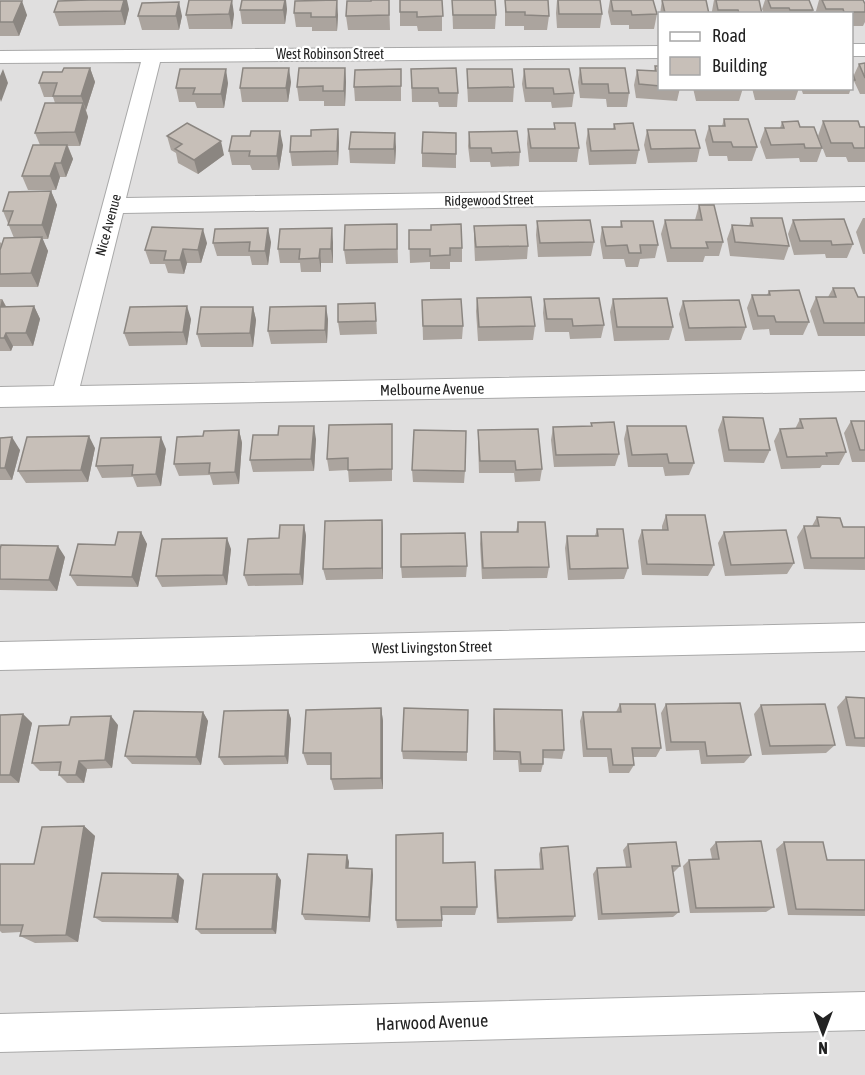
<svg xmlns="http://www.w3.org/2000/svg" width="865" height="1075" font-family="'Asap Condensed',sans-serif">
<rect width="100%" height="100%" fill="#f2efe9"/>
<path fill="#e0dfdf" fill-rule="evenodd" d="M0 0H865V1075H0ZM660 14H852V88H660Z"/>
<g fill="none" stroke-linecap="round" stroke-linejoin="round">
<g stroke="#a9a9a9" stroke-width="2">
<path id="street" d="M852 44H865V56H852Z
M660 46V58L160 62 126 198 865 187V201L123 213 80 386 865 371V391L0 407V387L54 386 141 62 0 63V51Z
M865 623V651L0 670V642Z
M865 992V1030L0 1052V1014Z"/>
</g>
<use href="#street" fill="#fff" fill-rule="evenodd"/>
</g>
<path fill="#aba49e" d="M389 0 390 30H348L346 16 371 1Z
M400 0H442V31H418L417 26H400Z
M452 0 496 15 495 29H453Z
M505 0 549 16 547 30H524V26H505Z
M557 0 602 14 600 28H557L556 13Z
M610 0H653L657 14 654 29H629V25H611L608 12Z
M662 0H706L709 14H660Z
M714 0H759L762 14H712V11Z
M765 0H809L813 10 812 14H764L762 9Z
M819 0H863L865 4V22L863 26H852V14H817L816 11Z
M0 1 27 15 19 36H0Z
M295 1 338 15 337 31H312V27H296L294 13Z
M129 9 125 25 59 26 54 12Z
M287 9 285 24H242L240 10Z
M234 14 232 29H189L186 15Z
M138 16H182L179 30H142Z
M865 63V94H860L854 81 852 88V72L853 77 859 64Z
M655 66H660V88H680L677 101 636 98 634 85 637 70 654 71Z
M90 68 95 82 86 110 88 117 80 146H68L73 159 66 177H60L56 190H28L22 176 40 145 35 133 55 103 53 97H44L39 83 62 72Z
M345 68 346 82 345 106H324V101H299L297 87Z
M580 68 629 93 627 107H607L606 99 580 98 578 82Z
M401 69V101H355L354 87Z
M411 69 458 93 457 107H439L438 102H412Z
M467 69 514 87 513 102H468L467 83Z
M524 69 574 93 572 107 552 108 551 102H525L522 84Z
M291 82 288 102H242L240 88Z
M228 83 224 108H197L195 102H179L176 88Z
M693 88H743L739 101H696Z
M752 88H799L795 100H755Z
M801 88H851L849 94H803Z
M724 119 757 147 752 161H728L727 156H709L705 140 709 126H722Z
M823 121 865 127V162H848L846 157H826L818 136Z
M782 122 800 127 822 148 817 162H800L799 158 766 159 760 142 765 128H780Z
M554 123 579 148 577 162H529L527 144 528 129H554Z
M614 124 639 150 636 164 589 165 586 143 588 129H613Z
M338 129 339 143 338 165 292 166 290 152 311 136Z
M647 130 700 148 697 162 648 163 644 145Z
M469 132 520 152 519 166 491 167 490 162H470L468 146Z
M456 133V168L422 167V153Z
M167 136 224 155 198 174 178 163 176 153 171 150Z
M283 145 279 170H252L250 165H232L229 151Z
M396 147 395 164 350 163 349 149Z
M51 191 57 205 48 239H42L48 251 38 287H0V242L2 244 14 238 3 211Z
M699 205 723 242 719 256H705L703 262H667L661 234 665 220H695Z
M751 218 789 246 784 260 730 256 727 239 732 225 749 226Z
M863 218H865V254H863L856 232Z
M793 220 853 244 847 258H826L825 254 794 255 788 234Z
M537 221 594 242 591 256 538 257 536 235Z
M621 221 658 245 655 258 640 259 638 267H626L624 259H603L600 241 602 227H620Z
M397 224 398 263 346 264 344 250Z
M474 226 528 246 527 259 475 261 474 240Z
M409 230H431L462 248V262H450V269H430V262L410 263Z
M271 242 268 265H252L250 256H217L213 243Z
M333 242V263H321V272H301L300 263H280L278 249Z
M207 243 201 263H187L184 274 168 273 165 264H150L145 250Z
M833 288 858 297H865V336H818L810 311 816 297H828Z
M769 291 809 322 803 335H770L769 329 753 330 747 308 752 295H767Z
M477 298 535 326 533 340 478 341 476 311Z
M0 299H2L6 306H34L40 319 33 346H13L11 351H0Z
M544 299 604 325 601 338 570 339 569 332H545L543 313Z
M613 299 673 327 669 340 614 341 610 312Z
M422 300 463 326 462 339 423 340Z
M683 301 746 327 741 340 685 341 679 314Z
M253 307 256 320 253 347H201L197 334Z
M376 316 377 334 340 335 338 322Z
M191 319 187 345 129 346 124 333Z
M328 319 327 343 271 344 268 331Z
M723 417 770 450 764 463 724 462 718 430Z
M800 419 846 452 839 465H822L820 468 781 469 774 441 780 429H795Z
M851 421H865V462H852L844 433Z
M591 423 619 454 615 466 554 467 551 440 553 427H591Z
M627 426 694 463 689 475 665 476 663 467H628L624 439Z
M239 430 242 443 239 484 213 485 210 475 179 476 174 464 203 436Z
M478 430 542 469 540 481 515 482 514 473H479L478 443Z
M392 436V481L349 482 348 470 329 471 327 459Z
M0 438 20 450 12 480H0Z
M316 439 314 471 253 472 250 460Z
M95 448 88 482 26 483 18 471Z
M166 449 161 486 137 487 133 477 102 478 96 466Z
M412 470 465 471 464 483 413 482Z
M666 515 714 565 708 576 642 575 638 541 642 530H662V526Z
M817 517 843 527H865V570L804 569 797 537 804 526H812Z
M382 520 383 531V579L326 580 323 569Z
M518 522 549 567 547 578 482 579 480 544 481 532H516Z
M304 525 306 536 303 585 248 586 244 575 279 538Z
M597 529 628 568 624 579 568 580 565 548 567 536H595Z
M141 532 147 544 138 587 77 586 70 575 115 545Z
M724 532 794 563 787 574 725 576 718 543Z
M231 549 227 585 162 587 156 576Z
M0 550 65 557 57 591 0 590Z
M467 566 466 577 402 578 401 567Z
M846 697 865 698V747L846 746 837 707Z
M620 704 661 748 656 757H633L634 765 629 773H609L607 757H583L580 721 583 712H616Z
M666 704 751 755 744 763 701 764 699 750 666 751 661 713Z
M761 705 835 745 826 753 762 755 754 714Z
M381 708 383 721V789L334 790 331 779V765H307L303 753Z
M494 709 564 750 562 759 543 758V764L541 772H519L518 760H493V718Z
M288 710 291 719 288 764 224 765 219 757Z
M203 712 208 721 201 765 132 764 125 756Z
M23 714 32 723 19 783H0V715Z
M118 725 112 768 87 769 84 783H67L59 775 60 771H40L32 763Z
M402 751 467 752V761L403 759Z
M84 826 95 836 78 942 35 943 20 936 21 932 2 933 0 931V866L34 864Z
M716 842 774 907 766 912 690 913 683 866 689 860 712 859 710 849Z
M784 842 827 860H865V916L788 915 776 849Z
M628 844 680 866 674 872H673L679 912 673 917 598 920 593 874 597 868 626 867 623 850Z
M541 848 575 916 572 921 497 923 494 877 495 870 540 869 539 854Z
M347 855 349 862 348 868 372 869 373 875 370 922 305 920 302 914Z
M443 863 477 907 475 915H442V927L397 928 396 920Z
M184 880 178 923 102 922 94 917Z
M281 880 276 934H201L196 929Z"/>
<path fill="#8b8681" d="M124 0H127L129 9 125 25 121 11Z
M232 0 234 14 232 29 229 14Z
M285 0H286L287 9 285 24 283 10Z
M337 0 338 15 337 31 336 17Z
M22 1 27 15 19 36 13 22Z
M179 2 182 16 179 30 176 16Z
M90 68 95 82 86 110 81 96Z
M289 68 291 82 288 102 286 88Z
M345 68 346 82 345 106 344 91Z
M3 69 8 83 1 102 0 99V76Z
M226 69 228 83 224 108 221 94Z
M83 103 88 117 80 146 75 132Z
M338 129 339 143 338 165 337 151Z
M280 131 283 145 279 170 277 156Z
M395 133 396 147 395 164 394 149Z
M221 141 224 155 198 174 194 160Z
M67 145 73 159 66 177 61 163Z
M55 163 60 177 56 190 50 176Z
M51 191 57 205 48 239 42 225Z
M268 228 271 242 268 265 265 251Z
M332 228 333 242V263L331 249Z
M203 229 207 243 201 263 198 250Z
M42 237 48 251 38 287 31 273Z
M183 249 187 263 184 274 180 260Z
M320 249 321 263V272L319 258Z
M2 299 9 313 0 307Z
M34 306 40 319 33 346 26 333Z
M187 306 191 319 187 345 183 332Z
M326 306 328 319 327 343 325 330Z
M253 307 256 320 253 347 250 333Z
M6 333 13 346 11 351 4 338Z
M314 426 316 439 314 471 311 459Z
M239 430 242 443 239 484 235 472Z
M89 436 95 448 88 482 81 470Z
M12 437 20 450 12 480 5 468Z
M161 437 166 449 161 486 156 474Z
M382 520 383 531V579L382 568Z
M304 525 306 536 303 585 300 574Z
M141 532 147 544 138 587 132 577Z
M227 538 231 549 227 585 223 575Z
M58 546 65 557 57 591 49 580Z
M381 708 383 721V789L381 778Z
M288 710 291 719 288 764 285 756Z
M203 712 208 721 201 765 196 757Z
M23 714 32 723 19 783 10 775Z
M111 716 118 725 112 768 105 760Z
M79 761 87 769 84 783 76 775Z
M84 826 95 836 78 942 66 935Z
M347 855 349 862 348 874 346 868Z
M372 869 373 875 370 922 369 917Z
M178 874 184 880 178 923 172 918Z
M277 874 281 880 276 934 272 929Z"/>
<path fill="#c7bfb8" stroke="#8b8681" stroke-width="1.5" d="M89 0H124L121 11 54 12 58 1Z
M189 0H232L229 14 186 15Z
M242 0H285L283 10H240Z
M337 0 336 17H311V13H294L295 1Z
M371 0H389V15L346 16 347 1H371Z
M400 0H442L443 16 417 17V12H400Z
M452 0H495L496 15H453Z
M505 0H548L549 16 525 15V12H506Z
M558 0H600L602 14H559Z
M611 0H653L657 14 632 15 631 11H613Z
M662 0H706L709 14 665 13Z
M716 0H759L762 14 739 13 738 10H718Z
M768 0H809L813 10H790L789 8H771Z
M822 0H863L865 4V12H844L843 9H826Z
M0 1H22L13 22H0Z
M179 2 176 16H138L142 3Z
M865 63V78L859 64Z
M655 66H660V86L639 84 637 70 656 71Z
M64 68H90L81 96H53L57 83H39L43 72H62Z
M243 68H289L286 88H240Z
M299 68H345L344 91H323V86L297 87Z
M456 68 458 93H439L438 88H412L411 69Z
M580 68H625L629 93H609L608 84H582Z
M180 69H226L221 94H193L195 88H176Z
M401 69V86L354 87 355 70Z
M467 69H512L514 87 468 88Z
M524 69H569L574 93 554 94 553 88H526Z
M852 72 855 80H852Z
M45 103H83L75 132 35 133Z
M724 119H748L757 147H733L731 142H713L709 126H725Z
M798 121 800 127H814L822 148H805L804 144 771 145 765 128H784L782 122Z
M823 121H858L860 127H865V148H854L852 143H831Z
M187 123 221 141 194 160 175 149 182 144 167 136Z
M554 123H575L579 148H531L528 129H555Z
M633 123 639 150 591 151 588 129H615L614 124Z
M338 129 337 151 290 152 291 136H311V130Z
M647 130H695L700 148 651 149Z
M251 131H280L277 156H249L250 151H229L232 136H250Z
M517 131 520 152 492 153 491 148H470L469 132Z
M351 132 395 133 394 149H349Z
M423 132 456 133V154L422 153Z
M33 145H67L61 163H55L50 176H22Z
M51 191 42 225H8L13 211H3L9 192Z
M699 205H714L723 242H706L708 248H671L665 220H702Z
M751 218H782L789 246 735 242 732 225 753 226Z
M844 219 853 244 832 245 831 241H800L793 220Z
M590 220 594 242 540 243 537 221Z
M621 221H653L658 245H640L641 253H629L627 245 606 246 602 227H622Z
M397 224V249L344 250 345 225Z
M461 224 462 248H450V255L430 256V249H409V230H431V225Z
M526 225 528 246 476 247 474 226Z
M152 227 203 229 198 250 183 249 180 260H164L166 251 145 250Z
M268 228 265 251H249L250 242 213 243 215 229Z
M332 228 331 249H320L319 258 299 259 300 249H278L280 229Z
M42 237 31 273 0 274V250L4 238Z
M833 288H854L858 297H865V323H824L816 297H836Z
M799 290 809 322H776L774 316H758L752 295H770L769 291Z
M531 297 535 326 479 327 477 298Z
M599 298 604 325 573 326 572 319H547L544 299Z
M667 298 673 327H617L613 299Z
M461 299 463 326H423L422 300Z
M739 300 746 327 689 328 683 301Z
M375 303 376 321 338 322V304Z
M34 306 26 333H6L4 338H0V307Z
M187 306 183 332 124 333 130 307Z
M326 306 325 330 268 331 270 307Z
M201 307H253L250 333 197 334Z
M723 417 763 418 770 450H729Z
M836 418 846 452 826 453 827 456 787 457 780 429 803 428 800 419Z
M851 421H865V450H860Z
M614 422 619 454 556 455 553 427 592 426 591 423Z
M392 424V469L348 470V458L327 459 329 425Z
M279 426H314L311 459 250 460 253 435H278Z
M627 426H686L694 463H669L667 454 632 455Z
M538 429 542 469 516 470 515 461H480L478 430Z
M239 430 235 472 209 473 210 463 174 464 177 437 203 436 204 431Z
M414 430 466 431 465 471 412 470Z
M89 436 81 470 18 471 27 437Z
M12 437 5 468H0V438Z
M161 437 156 474 132 475 133 465 96 466 101 438Z
M666 515H705L714 565 647 564 642 530H668Z
M817 517 840 518 843 527H865V558H811L804 526H819Z
M382 520V568L323 569 325 521Z
M518 522H545L549 567 483 568 481 532H518Z
M280 525H304L300 574 244 575 248 539 279 538Z
M597 529H623L628 568 570 569 567 536H598Z
M786 530 794 563 731 565 724 532Z
M118 532H141L132 577 70 575 78 544 115 545Z
M465 533 467 566 401 567V534Z
M227 538 223 575 156 576 162 539Z
M1 545 58 546 49 580 0 579V550Z
M846 697 865 698V738H855Z
M740 703 751 755 707 756 705 742H671L666 704Z
M620 704H655L661 748H632L634 765H613L611 749H587L583 712H621Z
M825 704 835 745 770 746 761 705Z
M381 708V778L331 779V753H303L306 710Z
M404 708 468 710 467 752 402 751Z
M494 709 562 710 564 750H543V764H521L520 752 495 751Z
M288 710 285 756 219 757 224 711Z
M134 711 203 712 196 757 125 756Z
M23 714 10 775H0V715Z
M111 716 105 760 79 761 76 775H59L61 762 32 763 39 726 69 725 71 717Z
M84 826 66 935 20 936 23 925H0V864H34L42 827Z
M443 833V863L475 862 477 907H441L442 920H396V835Z
M761 841 774 907 696 908 689 860 719 859 716 842Z
M676 842 680 866H672L679 912 602 914 597 868 631 867 628 844Z
M784 842H823L827 860H865V910L796 909Z
M568 846 575 916 498 918 495 870 543 869 541 848Z
M308 854 347 855 346 868 372 869 369 917 302 914Z
M102 873 178 874 172 918 94 917Z
M203 874H277L272 929H196Z"/>
<g text-anchor="middle" dominant-baseline="central" stroke-width="4.5" stroke-linejoin="round" paint-order="stroke">
<g font-size="14" fill="#222" stroke="#fff">
<text x="330" y="54">West Robinson Street</text>
<text transform="translate(489 200) rotate(-1)">Ridgewood Street</text>
<text transform="translate(108 225) rotate(-75)">Nice Avenue</text>
</g>
<g font-size="15" fill="#222" stroke="#fff">
<text transform="translate(432 389) rotate(-1)">Melbourne Avenue</text>
<text transform="translate(432 647) rotate(-1)">West Livingston Street</text>
</g>
<g font-size="18" fill="#222" stroke="#fff">
<text transform="translate(432 1022) rotate(-2)">Harwood Avenue</text>
</g>
</g>
<rect x="658" y="12" width="195" height="78" fill="#ffffff" stroke="#a7a7a7" stroke-width="1.5"/>
<rect x="670" y="32" width="30" height="9" fill="#ffffff" stroke="#a7a7a7" stroke-width="1.5"/>
<text x="712" y="42" font-size="18" fill="#222222">Road</text>
<rect x="670" y="57" width="30" height="18" fill="#c7bfb8" stroke="#a7a7a7" stroke-width="1.5"/>
<text x="712" y="72" font-size="18" fill="#222222">Building</text>
<g transform="translate(823 1033) rotate(180)" stroke="#ffffff" stroke-width="4.5" paint-order="stroke">
<path d="M0-4.5L10 22L0 15L-10 22Z" fill="#222222"/>
<text y="-9" font-size="16" font-weight="bold" text-anchor="middle" fill="#222222">N</text>
</g>
</svg>
